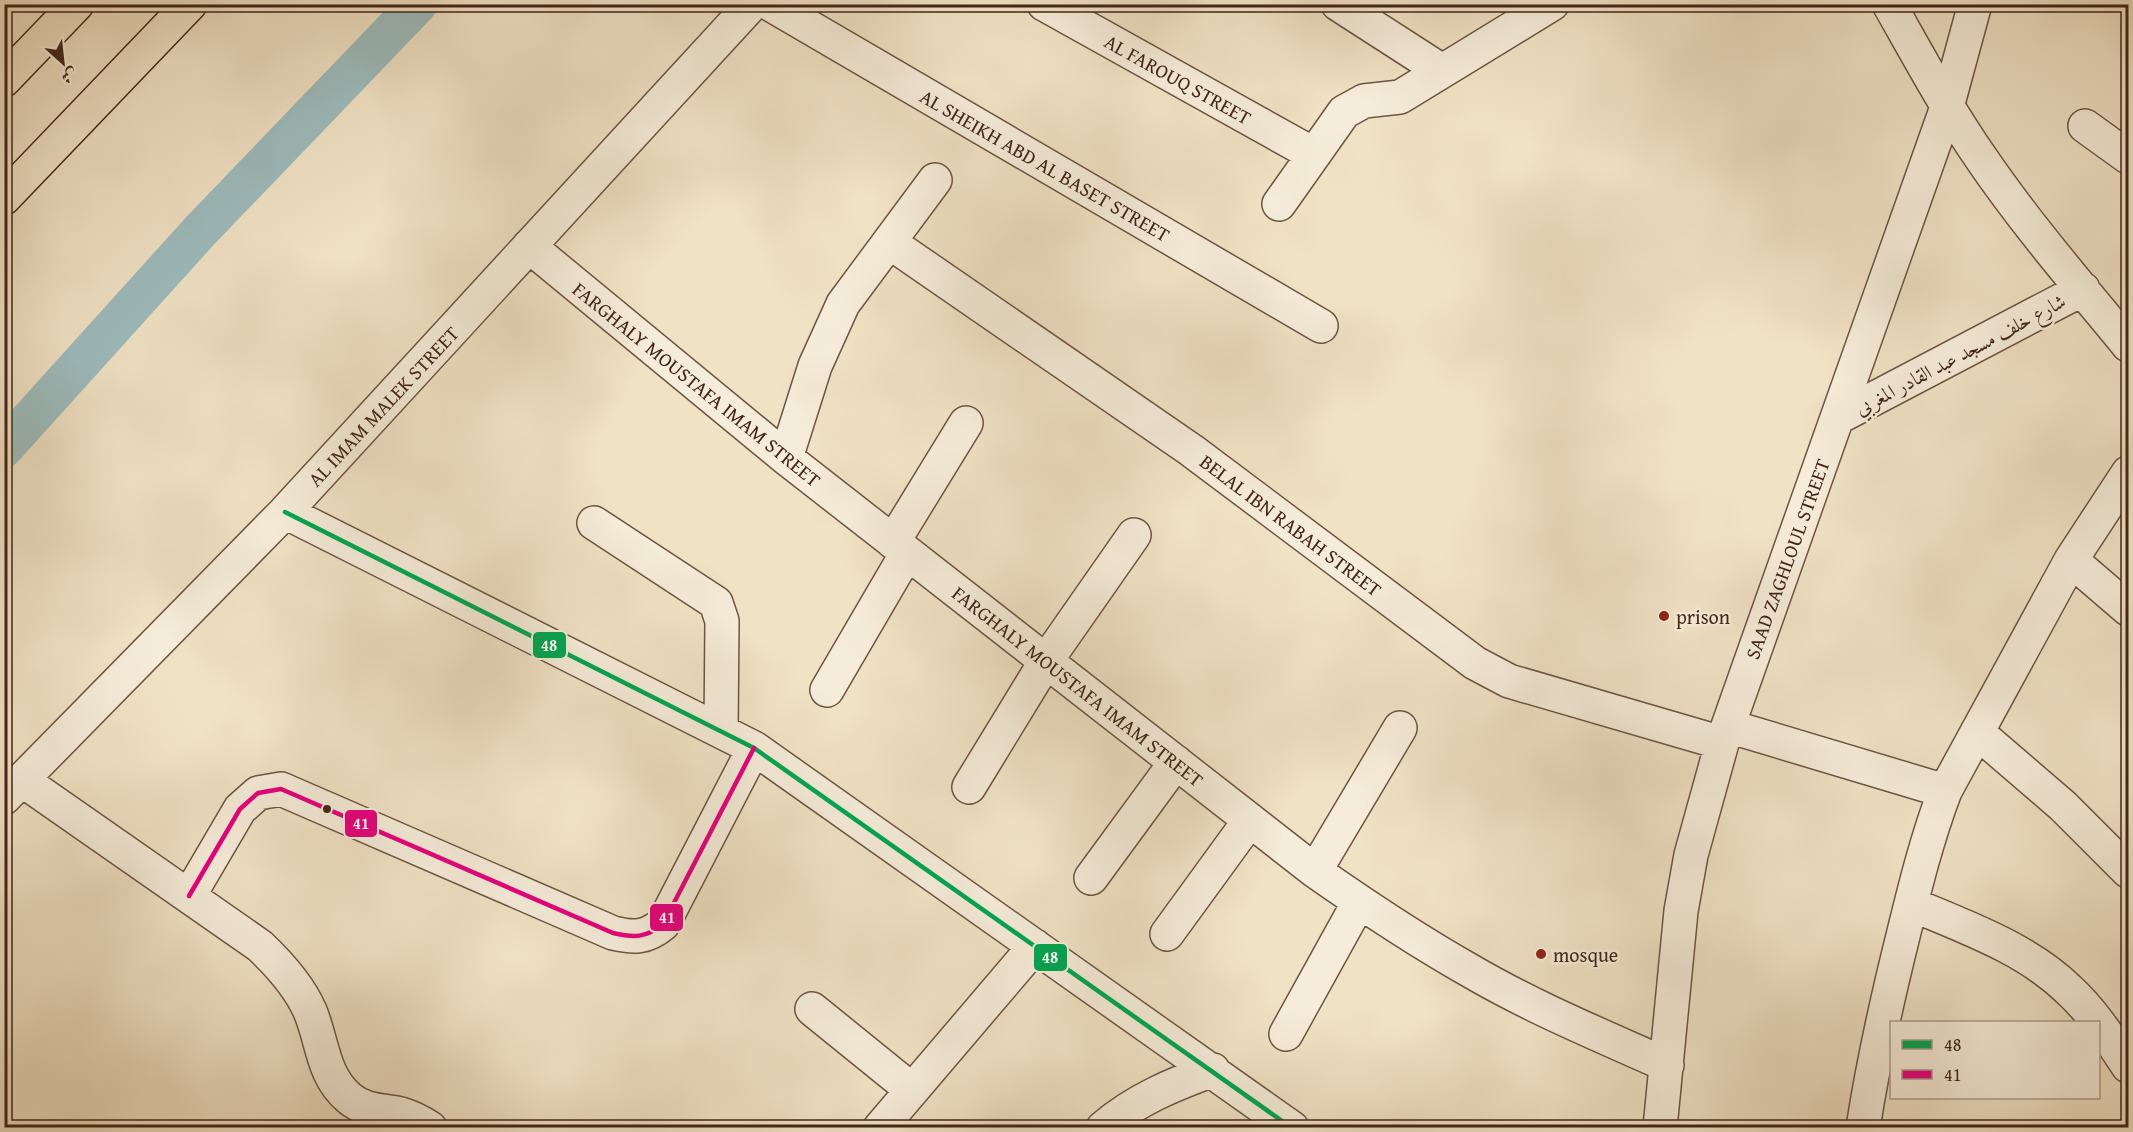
<svg xmlns="http://www.w3.org/2000/svg" width="2133" height="1132" font-family="'Gentium Book Plus',Amiri,serif">
<rect width="100%" height="100%" fill="#f0e2c5"/>
<filter id="stains"><feTurbulence type="fractalNoise" baseFrequency=".00333" numOctaves="4"/><feColorMatrix values="0 0 0 0 .2 0 0 0 0 .09 0 0 0 0 .02 0 0 0 .5 -.17"/></filter>
<radialGradient id="worn" r=".72"><stop offset=".6" stop-color="#630" stop-opacity="0"/><stop offset="1" stop-color="#630" stop-opacity=".3"/></radialGradient>
<g fill="none" stroke-linecap="round" stroke-linejoin="round">
<path stroke="#9dbcbd" stroke-width="39" d="M4 448 199 232 418 4"/>
<g stroke="#6e5444" stroke-width="36">
<path id="minor" d="M770 4 1321 326
M1044 4 1313 154
M1338 4 1442 71
M1889 4C1919 57 1947 109 1981 158 2026 224 2078 284 2128 345
M2085 126 2128 157
M1279 204 1344 112 1364 101 1400 97 1552 4
M889 242 1191 450 1475 663 1509 681 1722 743
M529 246 786 458 1315 871C1365 906 1416 940 1469 970 1532 1007 1600 1035 1667 1065
M1837 418 2083 289
M786 458 815 366 843 304 935 180
M285 512 754 748 1292 1128
M594 523 716 603 722 621 721 731
M893 542 966 423
M2071 560 2128 609
M827 690 907 553
M1728 726 1945 791
M1977 732 2063 806 2128 871
M22 780 260 946C280 965 299 986 310 1011 323 1042 322 1075 349 1098 364 1111 382 1110 401 1114 411 1117 421 1122 430 1128
M969 787 1046 661 1134 535
M4 798 285 512 752 4
M1315 871 1400 728
M1091 878 1176 762
M189 896 240 809 258 793 281 789 613 933C634 938 646 938 663 924L754 748
M1911 904C1965 927 2026 948 2069 990 2093 1012 2110 1039 2128 1066
M1167 934 1250 820
M812 1009 912 1090
M1286 1034 1359 902
M880 1128 1035 946
M1103 1128C1135 1100 1174 1084 1213 1070
M1660 1128 1681 911 1691 855 1722 743 1947 107 1975 4
M1863 1128C1873 1063 1887 1000 1903 936 1915 887 1927 838 1945 791L2071 560 2128 473"/>
</g>
<g stroke="#432519" stroke-width="36">
<path id="highway" d="M4 80 77 4
M4 198 190 4"/>
</g>
<use href="#minor" stroke="#f5ecd9" stroke-width="33"/>
<use href="#highway" stroke="#f0e2c5" stroke-width="33"/>
<g stroke="#f5ecd9" stroke-width="9">
<path id="bus-1" d="M285 512 754 748 1292 1128"/>
</g>
<g stroke="#f5ecd9" stroke-width="9">
<path id="bus-2" d="M189 896 240 809 258 793 281 789 613 933C634 938 646 938 663 924L754 748"/>
</g>
<use href="#bus-1" stroke="#00a651" stroke-width="4.5"/>
<use href="#bus-2" stroke="#e5007d" stroke-width="4.5"/>
</g>
<g fill="#8f2418" stroke="#f5ecd9" stroke-width="2">
<circle cx="1664" cy="616" r="6"/>
<circle cx="1541" cy="954" r="6"/>
</g>
<circle fill="#432519" stroke="#f5ecd9" stroke-width="2" cx="327" cy="809" r="5"/>
<g text-anchor="middle" dominant-baseline="central" stroke-width="5" stroke-linejoin="round" paint-order="stroke">
<g font-size="20" fill="#432519" stroke="#f5ecd9">
<text transform="translate(1178 79) rotate(29)">AL FAROUQ STREET</text>
<text transform="translate(1045 165) rotate(30)">AL SHEIKH ABD AL BASET STREET</text>
<text transform="translate(1960 354) rotate(-28)">شارع خلف مسجد عبد القادر المغربي</text>
<text transform="translate(697 384) rotate(39)">FARGHALY MOUSTAFA IMAM STREET</text>
<text transform="translate(383 406) rotate(-47)">AL IMAM MALEK STREET</text>
<text transform="translate(1291 525) rotate(37)">BELAL IBN RABAH STREET</text>
<text transform="translate(1787 559) rotate(-70)">SAAD ZAGHLOUL STREET</text>
<text transform="translate(1078 686) rotate(38)">FARGHALY MOUSTAFA IMAM STREET</text>
</g>
<g font-size="20" fill="#432519" stroke="#f5ecd9" text-anchor="start">
<text x="1676" y="616">prison</text>
<text x="1553" y="954">mosque</text>
</g>
</g>
<g stroke="#f5ecd9" stroke-width="2">
<rect x="532" y="631" width="35" height="28" rx="6" fill="#00a651"/>
<rect x="344" y="809" width="34" height="29" rx="6" fill="#e5007d"/>
<rect x="649" y="903" width="35" height="29" rx="6" fill="#e5007d"/>
<rect x="1033" y="943" width="35" height="29" rx="6" fill="#00a651"/>
</g>
<g font-size="16" text-anchor="middle" font-weight="bold" fill="#fff">
<text x="549" y="651">48</text>
<text x="361" y="829">41</text>
<text x="667" y="923">41</text>
<text x="1050" y="963">48</text>
</g>
<rect width="2133" height="1132" fill="none" stroke="#f0e2c5" stroke-width="24"/>
<rect x="6" y="6" width="2121" height="1120" fill="none" stroke="#432519" stroke-width="3"/>
<rect x="12" y="12" width="2109" height="1108" fill="none" stroke="#432519" stroke-width="1.5"/>
<rect x="1890" y="1021" width="210" height="78" fill="#f5ecd9" stroke="#ae9c8c" stroke-width="1.5"/>
<rect x="1902" y="1040" width="30" height="9" fill="#00a651" stroke="#ae9c8c" stroke-width="1.5"/>
<text x="1944" y="1051" font-size="18" fill="#432519">48</text>
<rect x="1902" y="1070" width="30" height="9" fill="#e5007d" stroke="#ae9c8c" stroke-width="1.5"/>
<text x="1944" y="1081" font-size="18" fill="#432519">41</text>
<g transform="translate(63 63) rotate(153)" stroke="#f5ecd9" stroke-width="4.5" paint-order="stroke">
<path d="M0-4.5L10 22L0 15L-10 22Z" fill="#432519"/>
<text y="-9" font-size="16" font-weight="bold" text-anchor="middle" fill="#432519">ش</text>
</g>
<rect width="100%" height="100%" filter="url(#stains)"/>
<rect width="100%" height="100%" fill="url(#worn)"/>
</svg>
